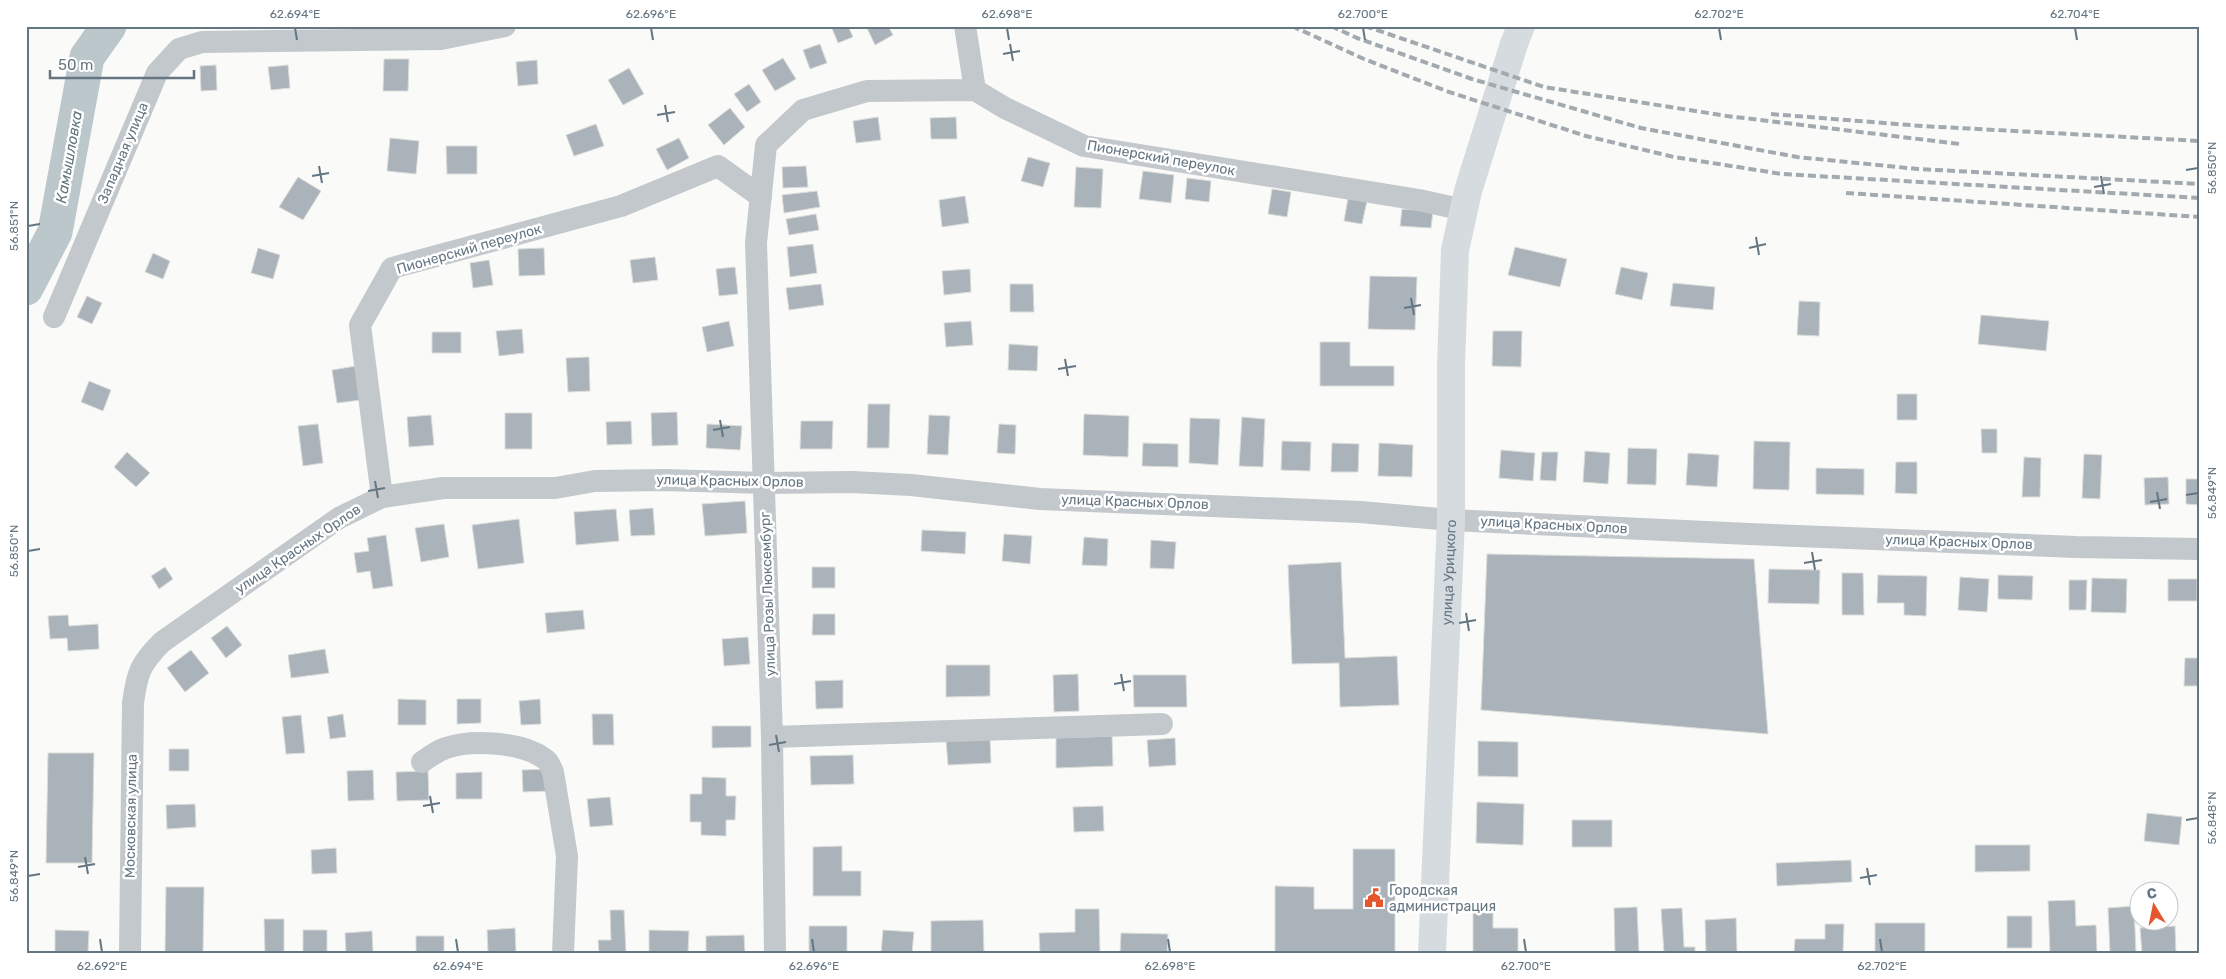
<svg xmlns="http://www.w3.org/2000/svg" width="2226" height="979" font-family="Rubik,sans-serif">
<rect width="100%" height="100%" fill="#fafaf8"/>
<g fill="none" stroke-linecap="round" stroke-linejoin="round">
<path stroke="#bbc7cb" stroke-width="35" d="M26 288 55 232 87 57 109 26"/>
</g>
<path fill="#aab3b9" stroke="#dcdcda" d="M831 26H848L853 37 838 43Z
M866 26H888L893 35 875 45Z
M820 44 827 63 810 69 803 50Z
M783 58 796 79 775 91 762 70Z
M384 59H409L408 91H383Z
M537 60 538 84 518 86 516 62Z
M216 65 217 90 201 91 200 66Z
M288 65 290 88 271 90 268 67Z
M629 68 644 94 623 105 608 80Z
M749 84 761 102 747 112 734 94Z
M730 108 745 127 724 145 708 125Z
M878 117 881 140 856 143 853 121Z
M956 117 957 139H931L930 118Z
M596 124 604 146 574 156 566 135Z
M390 138 419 141 416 174 387 171Z
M679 138 689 158 667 170 656 149Z
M446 146H477V174H447Z
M1028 157 1050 163 1043 187 1021 181Z
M806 166 808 187 783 188 782 167Z
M1076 167 1103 169 1101 208 1074 207Z
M1143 171 1174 175 1171 203 1139 199Z
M298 177 321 191 303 220 279 207Z
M1187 178 1211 181 1209 202 1185 199Z
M1272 189 1291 192 1287 217 1268 214Z
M817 191 820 207 784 213 782 195Z
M965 196 969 223 942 227 939 200Z
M1348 198 1367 201 1362 224 1344 221Z
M1402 209 1433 211 1431 228 1400 226Z
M816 214 819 230 789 235 786 219Z
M813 244 817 273 790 277 787 247Z
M1515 247 1567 259 1560 287 1508 275Z
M258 248 280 255 273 279 251 273Z
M544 248 545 275 519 276 518 249Z
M153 253 170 261 163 279 145 272Z
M655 257 658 280 633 283 630 260Z
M489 260 493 285 473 288 470 263Z
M735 267 738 294 719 296 716 269Z
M1621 267 1648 273 1642 300 1615 294Z
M970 269 971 292 944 295 942 271Z
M1370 276 1417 277 1415 330 1368 329Z
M1673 283 1715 287 1713 310 1670 306Z
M821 284 824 305 789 310 786 288Z
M1010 284H1033L1034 312H1010Z
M87 296 102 303 92 324 77 317Z
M1799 301 1820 302 1819 336 1797 335Z
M1981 315 2049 321 2046 351 1978 344Z
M729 321 734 346 707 352 702 327Z
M971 321 973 345 946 347 944 323Z
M522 329 524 353 499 356 496 331Z
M1493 331H1522L1521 367 1492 366Z
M432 332H461V353H432Z
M1320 342H1350V366H1394V386H1320Z
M1009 344 1038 346 1037 371 1008 370Z
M589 357 590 391 568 392 566 358Z
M356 366 361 400 337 403 332 370Z
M89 381 111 390 103 411 81 402Z
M1897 394H1917V420H1897Z
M868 404H890L889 448H867Z
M677 412 678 445 652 446 651 413Z
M505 413H532V449H505Z
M1084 414 1129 416 1128 457 1083 455Z
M431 415 434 445 409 447 407 417Z
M929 415 950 416 948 455 927 454Z
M1242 417 1265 419 1263 467 1239 466Z
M1190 418 1220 419 1218 465 1189 463Z
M631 421 632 444 607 445 606 422Z
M801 421H833L832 449H800Z
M318 424 323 463 303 466 298 426Z
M707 424 742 426 740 450 706 448Z
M999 424 1016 425 1015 454 997 453Z
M1981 429H1997V453H1982Z
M1282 441 1311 442 1310 471 1281 470Z
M1754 441 1790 442 1789 490 1753 489Z
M1143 443 1178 444V467L1142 466Z
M1332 443 1359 444 1358 472H1331Z
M1379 443 1413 445 1412 477 1378 476Z
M1628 448 1657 449 1656 485 1627 484Z
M1501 450 1535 453 1533 481 1499 478Z
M1585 451 1610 453 1608 484 1583 482Z
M127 452 150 473 136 487 114 467Z
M1542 452H1558L1556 481 1540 480Z
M1688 453 1719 455 1717 487 1686 485Z
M2084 454 2102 455 2100 499 2082 498Z
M2024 457 2041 458 2040 497H2022Z
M1896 462H1917V494L1895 493Z
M1816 468 1864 469V495L1816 494Z
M2168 477 2169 504 2145 505 2144 478Z
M2186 479H2200V505L2186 504Z
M745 501 747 533 705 536 702 504Z
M653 508 655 535 631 536 629 510Z
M616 509 619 541 576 545 574 512Z
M519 519 524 563 478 569 472 525Z
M444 524 449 557 421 562 415 528Z
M922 530 966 532 965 554 921 551Z
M1004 534 1032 536 1030 564 1002 561Z
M386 535 393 586 373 589 370 571 357 573 354 553 369 551 367 538Z
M1084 537 1108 539 1107 566 1082 565Z
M1151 540 1176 542 1174 569 1150 568Z
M1487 554 1754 559 1768 734 1481 710Z
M1341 562 1345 658 1397 656 1399 705 1340 707 1339 663 1292 664 1288 565Z
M165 567 173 579 159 589 151 576Z
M812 567H835V588H812Z
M1769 569 1820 570 1819 604 1768 603Z
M1842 573H1863L1864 615H1842Z
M1878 575 1927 576 1926 616 1904 615V603H1877Z
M1998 575 2033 576 2032 600 1998 599Z
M1960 577 1989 579 1987 612 1958 610Z
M2092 578 2127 579 2126 613 2091 612Z
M2168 579H2197V601H2168Z
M2069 580H2087L2086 610H2069Z
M583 610 585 629 547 633 545 613Z
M813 614H835V635H812Z
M68 615 69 626 98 624 99 649 68 651 67 638 50 639 48 616Z
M227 626 242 645 226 658 211 638Z
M748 637 750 664 724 666 722 639Z
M325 649 329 673 291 678 288 655Z
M191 650 209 673 185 692 167 668Z
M2185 658H2200V686H2184Z
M946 665H990V696L946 697Z
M1078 674 1079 711 1054 712 1053 675Z
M1133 675H1186L1187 707H1134Z
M843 680V708L816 709 815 681Z
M398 699 426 700V725H398Z
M457 699H481V723L457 724Z
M540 699 541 724 521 725 519 701Z
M343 714 346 737 330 739 327 717Z
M592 714H613L614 745H593Z
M301 715 305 753 286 754 282 717Z
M712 726H751V747L712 748Z
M1112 736 1113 766 1056 768V738Z
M990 738 991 763 948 765 946 741Z
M1175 738 1176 765 1149 767 1147 740Z
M1478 741 1518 742V777L1478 776Z
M169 749H189V771H169Z
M48 753H94L92 863H46Z
M853 755 854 784 811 785 810 756Z
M549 769 550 791 523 792 522 770Z
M373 770 374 800 348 801 347 771Z
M428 771 429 800 397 801 396 772Z
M482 772V799H456V773Z
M702 777 726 778V796H736L735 820H726V836L701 835V822H690V794H702Z
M610 797 613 825 590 827 587 799Z
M1477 802 1524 804 1523 845 1476 843Z
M195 804 196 827 167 829 166 805Z
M1103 806 1104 831 1074 832 1073 807Z
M2147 813 2182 817 2179 845 2144 841Z
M1572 820H1612V847H1572Z
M1975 845H2030V871L1975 872Z
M842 846V871H861V896H813V847Z
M336 848 337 873 312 874 311 850Z
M1353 849H1395V953H1275V886L1314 887V909H1353Z
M1851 860 1852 882 1777 886 1776 863Z
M166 887H204L203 953H165Z
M2075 900 2076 926 2096 925 2097 953H2050L2048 901Z
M1473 904H1493V928H1518V953H1473Z
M2134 906 2136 953H2110L2108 908Z
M1637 907 1639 953H1615L1614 908Z
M1682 908 1684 947H1695V953H1664L1661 909Z
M1075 909H1099L1100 953H1040L1039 933 1075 932Z
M610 910H624L626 953H599L598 940H611Z
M2007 916H2032V948H2007Z
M1736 918 1737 953H1706L1705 920Z
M264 919H284V953H265Z
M983 920 984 953H931V921Z
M1875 923H1925V953H1875Z
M1825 924H1844L1843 953H1794L1795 939H1825Z
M809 926H847V953H809Z
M2175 926 2176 953H2142L2140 928Z
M515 928 516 953H488L487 930Z
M55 930 89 931 88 953H55Z
M303 930H327V953H303Z
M649 930 689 931 688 953H649Z
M883 930 914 932 912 953H881Z
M372 931 373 953H346L345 933Z
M1121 933 1168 934 1167 953H1120Z
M744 935 745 953H706V936Z
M416 936H444V953H416Z"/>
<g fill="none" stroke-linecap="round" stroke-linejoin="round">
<path stroke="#c3c8cc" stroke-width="22" d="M965 26 975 90
M54 317 157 73 179 49 202 42 441 39 505 26
M382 497 360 325 392 268 621 206 718 166 761 197
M772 737 1162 724
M422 762C429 757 437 751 446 748 472 739 522 742 545 759 549 761 551 768 553 772L567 856 563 953
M130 953 133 703C137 673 140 664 162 642L339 518 382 497 443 488H555L595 481 664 480 765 483 852 482 911 485 1040 499 1360 512 1451 520 1749 534 2076 547 2200 549
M775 953 772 737 756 243 766 145 803 110 867 91 975 90 1005 108 1084 146 1419 200 1464 210"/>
<path stroke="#d6dbdf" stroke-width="28" id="s1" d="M1432 953 1451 520V366L1455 250 1468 191 1514 44 1521 26"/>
<path stroke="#a2aab0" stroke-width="4" stroke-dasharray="8 4" stroke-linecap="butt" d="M1292 26 1364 59 1449 92 1586 136 1674 157 1782 174 2200 198
M1331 26 1357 38 1472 79 1641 128 1797 157 1918 169 2200 184
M1365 26 1544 87 1727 116 1960 144
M1771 114 1922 126 2200 141
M1846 193 2200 217"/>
</g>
<path fill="none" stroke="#657683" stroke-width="2" d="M295 28 297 40M651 28 653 40M1007 28 1009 40M1363 28 1365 40M1719 28 1721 40M2075 28 2077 40M1010 44 1013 61M1003 54 1020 51M665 105 668 122M657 115 675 112M319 166 322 183M2186 170 2198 168M312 176 329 173M2101 176 2104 194M2094 187 2111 184M28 226 40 224M1756 237 1759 255M1749 248 1766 244M1411 298 1414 315M1404 308 1421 305M1065 359 1068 376M1058 369 1076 366M720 420 723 437M713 430 730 427M375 481 378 498M368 491 385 488M2157 492 2160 509M2186 495 2198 493M2150 502 2167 499M28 551 40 549M1812 552 1815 570M1804 563 1822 560M1466 613 1469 631M1459 623 1476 620M1121 674 1124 691M1114 684 1131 681M776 735 779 752M769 745 786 742M430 796 433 813M423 806 440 803M2186 820 2198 818M85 857 88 874M78 867 95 864M1867 868 1870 885M28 876 40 874M1860 878 1877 875M100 939 102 952M456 939 458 952M812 939 814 952M1168 939 1170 952M1524 939 1526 952M1880 939 1882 952"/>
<defs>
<g id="civic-bare" transform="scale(1.5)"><path d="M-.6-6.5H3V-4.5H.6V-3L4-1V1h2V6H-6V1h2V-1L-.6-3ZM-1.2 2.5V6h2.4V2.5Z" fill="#e4572e" stroke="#fff" stroke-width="2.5" paint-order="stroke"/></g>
</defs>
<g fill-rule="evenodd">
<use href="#civic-bare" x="1374" y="898"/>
</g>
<g text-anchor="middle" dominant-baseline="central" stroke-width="5" stroke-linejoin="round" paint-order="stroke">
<g font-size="14" fill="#657683" stroke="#fff">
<text transform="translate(123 153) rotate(-67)">Западная улица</text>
<text transform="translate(1161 158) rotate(10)">Пионерский переулок</text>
<text transform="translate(469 249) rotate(-16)">Пионерский переулок</text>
<text transform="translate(730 481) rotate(1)">улица Красных Орлов</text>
<text transform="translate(1135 502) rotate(2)">улица Красных Орлов</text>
<text transform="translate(1554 525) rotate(3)">улица Красных Орлов</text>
<text transform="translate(1959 542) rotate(2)">улица Красных Орлов</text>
<text transform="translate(298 549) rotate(-34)">улица Красных Орлов</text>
<text stroke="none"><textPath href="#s1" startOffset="381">улица Урицкого</textPath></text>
<text transform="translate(768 594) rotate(-92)">улица Розы Люксембург</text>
<text transform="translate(131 816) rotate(-89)">Московская улица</text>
</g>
<g font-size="14" fill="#657683" stroke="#fff" text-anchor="start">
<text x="1389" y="890">Городская<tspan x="1389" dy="16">администрация</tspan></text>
</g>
<g font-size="15" font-style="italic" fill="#60757c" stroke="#fff">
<text transform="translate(69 157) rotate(-80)">Камышловка</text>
</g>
</g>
<rect width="2226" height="979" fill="none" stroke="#ffffff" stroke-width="55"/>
<g transform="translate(2154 906) rotate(350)"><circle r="24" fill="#ffffff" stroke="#c1c8cd"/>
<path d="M0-4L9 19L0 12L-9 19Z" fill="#e4572e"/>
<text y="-8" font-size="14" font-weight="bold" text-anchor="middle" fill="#657683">С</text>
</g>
<path d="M50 70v8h144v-8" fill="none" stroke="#657683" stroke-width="2.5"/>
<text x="58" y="70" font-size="15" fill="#657683" stroke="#ffffff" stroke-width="4" paint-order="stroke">50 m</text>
<rect x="28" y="28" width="2170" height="924" fill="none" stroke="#657683" stroke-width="2"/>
<g font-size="12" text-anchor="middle" fill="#657683">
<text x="295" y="18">62.694°E</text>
<text x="651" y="18">62.696°E</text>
<text x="1007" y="18">62.698°E</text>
<text x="1363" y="18">62.700°E</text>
<text x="1719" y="18">62.702°E</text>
<text x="2075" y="18">62.704°E</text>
<text transform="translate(2212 168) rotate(-90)" y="4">56.850°N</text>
<text transform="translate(14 226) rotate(-90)" y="4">56.851°N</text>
<text transform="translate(2212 493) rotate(-90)" y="4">56.849°N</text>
<text transform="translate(14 551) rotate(-90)" y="4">56.850°N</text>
<text transform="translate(2212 818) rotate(-90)" y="4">56.848°N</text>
<text transform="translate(14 876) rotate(-90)" y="4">56.849°N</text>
<text x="102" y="970">62.692°E</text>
<text x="458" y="970">62.694°E</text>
<text x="814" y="970">62.696°E</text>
<text x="1170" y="970">62.698°E</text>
<text x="1526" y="970">62.700°E</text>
<text x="1882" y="970">62.702°E</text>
</g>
</svg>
